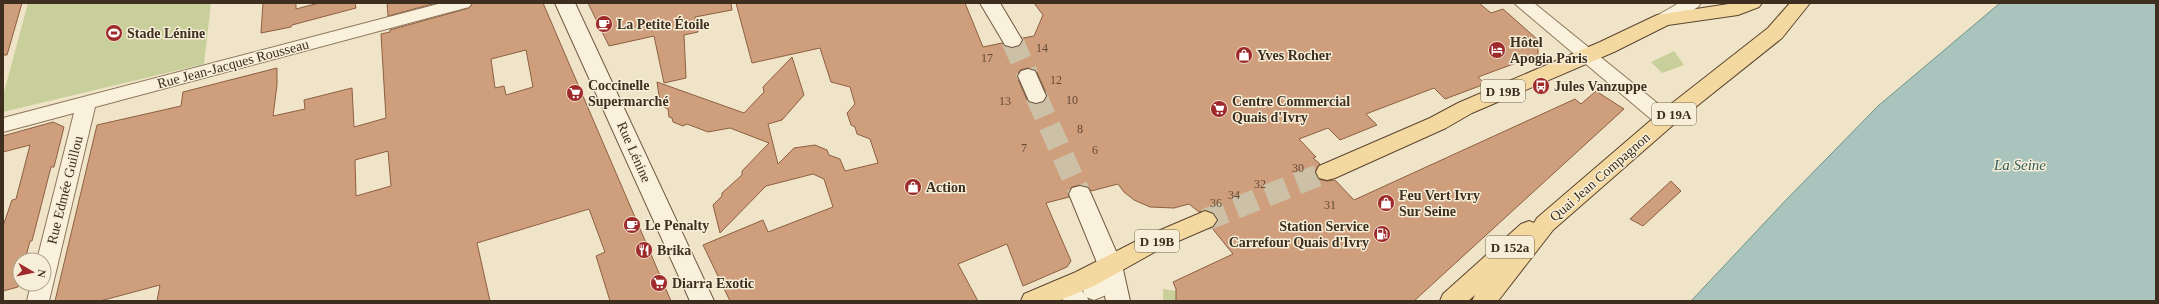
<svg xmlns="http://www.w3.org/2000/svg" width="2159" height="304" font-family="Georgia,serif">
<rect width="100%" height="100%" fill="#f0e4c8"/>
<path fill="#c9cf9b" d="M28 3H211L204 64 3 112V96Z
M1674 51 1684 65 1662 73 1651 62Z
M1163 289 1176 291V301H1163Z"/>
<path fill="#a9c4bc" stroke="#6f938a" d="M2000 3H2156V301H1691L1785 201 1878 106Z"/>
<path fill="#cf9f7d" stroke="#8d5f41" fill-rule="evenodd" d="M3 3H22L7 55H3Z
M263 3H296V9L319 3H355L356 8 292 25 291 27 261 33Z
M387 3H436L388 16Z
M473 3H543L671 301H610L596 256 605 252 589 209 477 243 490 301H157L160 285 100 301H55L97 125 181 106 183 92 277 68V85L273 116 305 109 304 100 352 88 354 127 386 118 381 34 390 32V30L469 8ZM526 50 533 87 506 95 504 86 495 88 491 59ZM388 151 391 186 356 196 355 160Z
M588 3H731L732 10 695 17 698 32 684 35 686 78 664 83 654 36 609 46Z
M736 3H965L983 47 1002 43 1005 46 1012 48 1020 46 1023 38 1034 36 1043 15 1034 3H1479L1491 13 1503 9 1538 40V55L1478 77 1485 84 1445 99 1434 88 1366 114 1377 125 1340 140 1328 128 1299 139 1316 157 1313 158 1320 164 1315 171 1318 179 1327 181 1335 180 1354 200 1575 99 1581 104 1596 91 1624 109 1414 301H1176V289L1173 282 1233 254 1212 228 1218 219 1214 213 1206 210 1199 212 1189 204 1174 208 1150 207 1134 200 1124 192 1118 184 1091 191 1088 187 1080 185 1072 187 1068 193 1069 197 1046 203 1071 261 1067 267 1023 286 1007 244 958 264 978 301H730L703 245 763 220 768 232 833 207 824 179 813 174 766 186 720 233 713 205 722 196V193L742 175V171L769 143 730 128 708 132 687 124 683 126 673 122 672 118 669 117 668 109 664 107 663 103 660 102 657 82 744 113 764 92 763 87 792 57 804 95 782 120 768 124 778 164 794 148 815 145 827 150 829 155 840 159 845 171 878 163 870 139 857 134 855 127 851 125 847 113 855 104 850 87 831 82 820 48 752 63ZM1028 68 1036 70 1047 95 1043 102 1036 104 1028 102 1017 77 1020 70Z
M53 122 64 127 54 167H51L32 241H30L25 260H20V279L18 287 3 291V226L12 200 16 199 30 145 3 152V136Z
M1671 181 1681 191 1643 226 1630 219Z"/>
<g fill="none" stroke-linecap="round" stroke-linejoin="round">
<path stroke="#ccc0a6" stroke-width="22" stroke-dasharray="22 11" stroke-linecap="butt" d="M1012 40 1028 76
M1036 96 1080 194"/>
<path stroke="#ccc0a6" stroke-width="22" stroke-dasharray="22 11" stroke-linecap="butt" d="M1205 220 1327 172"/>
<g stroke="#8d765c" stroke-width="2">
<path id="minor" d="M442 3H472L469 7 95 107 49 301H27L31 284H44V260H37L74 113 3 132V118Z
M1514 3H1534L1672 115 1675 120 1672 125 1665 127 1658 125Z
M1679 3H1701L1698 7C1686 14 1672 27 1658 23L1655 19 1658 15Z
M1113 274 1121 277 1124 283 1121 289 1094 300 1086 297 1083 291 1086 285Z"/>
</g>
<g stroke="#6f573f" stroke-width="2">
<path id="secondary" d="M555 3H575L714 301H690Z
M980 3H1000L1022 40 1019 45 1012 47 1005 45Z
M1028 69 1035 71 1046 96 1043 101 1036 103 1029 101 1018 76 1021 71Z
M1080 186 1088 188 1091 194 1122 265 1130 301H1106L1098 265 1069 194 1072 188Z
M1062 279C1074 283 1084 290 1089 301 1073 301 1059 304 1050 289L1053 282Z"/>
</g>
<g stroke="#5b4430" stroke-width="2">
<path id="primary" d="M1735 3H1762L1759 7 1738 15 1668 25 1614 52 1472 113 1446 128 1335 178 1327 180 1319 178 1316 172 1319 166 1430 118 1458 103 1600 42 1657 15Z
M1790 3H1810L1782 38 1673 125 1553 230 1498 301H1472L1475 295 1468 301H1440L1443 294 1521 224 1529 221 1534 223 1537 218 1657 115 1768 28Z
M1205 211 1213 214 1217 220 1213 226 1160 249 1094 286 1058 301H1021L1024 294 1076 272 1144 237Z"/>
</g>
<use href="#minor" fill="#faf1dc" fill-rule="evenodd"/>
<use href="#secondary" fill="#faf1dc" fill-rule="evenodd"/>
<use href="#primary" fill="#f3d9a0" fill-rule="evenodd"/>
</g>
<defs>
<g id="cafe-disc" transform="scale(0.9)"><circle r="9.5" fill="#9e2a2b" stroke="#f7eed8"/><path d="M-5.5-4.5H6V0H3Q3 3.5 0 3.5H-2.5Q-5.5 3.5-5.5 0ZM3-3.2v2h1.7v-2ZM-6 4.5H4V6H-6Z" fill="#fff"/></g>
<g id="stadium-disc" transform="scale(0.9)"><circle r="9.5" fill="#9e2a2b" stroke="#f7eed8"/><path d="M0-5a6.5 5 0 1 0 0 10a6.5 5 0 1 0 0-10ZM-3.5-1.8h7v3.6h-7Z" fill="#fff"/></g>
<g id="hotel-disc" transform="scale(0.9)"><circle r="9.5" fill="#9e2a2b" stroke="#f7eed8"/><path d="M-6-4.5h1.5V1H6V5H4.5V3h-9V5H-6ZM-4 0a1.8 1.8 0 1 1 3.6 0ZM.5 0V-2.5h3Q6-2.5 6 0Z" fill="#fff"/></g>
<g id="shop-disc" transform="scale(0.9)"><circle r="9.5" fill="#9e2a2b" stroke="#f7eed8"/><path d="M-5-2.5h2.3a2.7 3.5 0 0 1 5.4 0H5L5.5 6h-11ZM-1.5-2.5h3a1.5 2.3 0 0 0-3 0Z" fill="#fff"/></g>
<g id="bus-disc" transform="scale(0.9)"><circle r="9.5" fill="#9e2a2b" stroke="#f7eed8"/><path d="M-5-6H5V4H4V6H2V4H-2V6H-4V4H-5ZM-3.5-4V0h7V-4ZM-3.5 1.2v1.5H-2V1.2ZM2 1.2v1.5H3.5V1.2Z" fill="#fff"/></g>
<g id="supermarket-disc" transform="scale(0.9)"><circle r="9.5" fill="#9e2a2b" stroke="#f7eed8"/><path d="M-6-5.5h2.5l.6 2H6L4.5 2H-2.5L-4.4-4H-6ZM-1.5 3.2a1.3 1.3 0 1 0 .1 0ZM3 3.2a1.3 1.3 0 1 0 .1 0Z" fill="#fff"/></g>
<g id="fuel-disc" transform="scale(0.9)"><circle r="9.5" fill="#9e2a2b" stroke="#f7eed8"/><path d="M-5.5-6h7V0h2V4h1.3V-2.5L3-4.5l.8-.8L6-3V5H2.5V1h-1V6h-7ZM-4.2-4.7v3.2H.2V-4.7Z" fill="#fff"/></g>
<g id="restaurant-disc" transform="scale(0.9)"><circle r="9.5" fill="#9e2a2b" stroke="#f7eed8"/><path d="M-5-6h1v4h1v-4h1v4h1v-4h1v5L-1.5 .5V6h-2V.5L-5-1ZM5-6V6H3V1.5H1.5Q1.5-4 5-6Z" fill="#fff"/></g>
</defs>
<g fill-rule="evenodd">
<use href="#cafe-disc" x="604" y="24"/>
<use href="#stadium-disc" x="114" y="33"/>
<use href="#hotel-disc" x="1497" y="50"/>
<use href="#shop-disc" x="1244" y="55"/>
<use href="#bus-disc" x="1541" y="86"/>
<use href="#supermarket-disc" x="575" y="93"/>
<use href="#supermarket-disc" x="1219" y="109"/>
<use href="#shop-disc" x="913" y="187"/>
<use href="#shop-disc" x="1386" y="203"/>
<use href="#cafe-disc" x="632" y="225"/>
<use href="#fuel-disc" x="1382" y="234"/>
<use href="#restaurant-disc" x="644" y="250"/>
<use href="#supermarket-disc" x="659" y="283"/>
</g>
<g text-anchor="middle" dominant-baseline="central" stroke-width="3" stroke-linejoin="round" paint-order="stroke">
<g font-size="12" fill="#624a37">
<text x="1042" y="48">14</text>
<text x="987" y="58">17</text>
<text x="1056" y="80">12</text>
<text x="1072" y="100">10</text>
<text x="1005" y="101">13</text>
<text x="1080" y="129">8</text>
<text x="1024" y="148">7</text>
<text x="1095" y="150">6</text>
<text x="1298" y="168">30</text>
<text x="1260" y="184">32</text>
<text x="1234" y="195">34</text>
<text x="1216" y="203">36</text>
<text x="1330" y="205">31</text>
</g>
<g fill="#f7eed8" stroke="#756857" stroke-width="1">
<rect x="1481" y="80" width="44" height="22" rx="3"/>
<rect x="1652" y="103" width="44" height="22" rx="3"/>
<rect x="1135" y="230" width="44" height="22" rx="3"/>
<rect x="1486" y="236" width="48" height="22" rx="3"/>
</g>
<g font-size="13" font-weight="bold" fill="#3d2e20">
<text x="1503" y="91">D 19B</text>
<text x="1674" y="114">D 19A</text>
<text x="1157" y="241">D 19B</text>
<text x="1510" y="247">D 152a</text>
</g>
<g font-size="14" font-weight="bold" fill="#3d2e20" stroke="#f7eed8" text-anchor="start">
<text x="617" y="24">La Petite Étoile</text>
<text x="127" y="33">Stade Lénine</text>
<text x="1510" y="42">Hôtel<tspan x="1510" dy="16">Apogia Paris</tspan></text>
<text x="1257" y="55">Yves Rocher</text>
<text x="588" y="85">Coccinelle<tspan x="588" dy="16">Supermarché</tspan></text>
<text x="1554" y="86">Jules Vanzuppe</text>
<text x="1232" y="101">Centre Commercial<tspan x="1232" dy="16">Quais d'Ivry</tspan></text>
<text x="926" y="187">Action</text>
<text x="1399" y="195">Feu Vert Ivry<tspan x="1399" dy="16">Sur Seine</tspan></text>
<text x="645" y="225">Le Penalty</text>
<text x="1369" y="226" text-anchor="end">Station Service<tspan x="1369" dy="16">Carrefour Quais d'Ivry</tspan></text>
<text x="657" y="250">Brika</text>
<text x="672" y="283">Diarra Exotic</text>
</g>
<g font-size="14" fill="#3d2e20" stroke="#f7eed8">
<text transform="translate(233 64) rotate(-15)">Rue Jean-Jacques Rousseau</text>
<text transform="translate(634 152) rotate(66)">Rue Lénine</text>
<text transform="translate(1600 177) rotate(-41)">Quai Jean Compagnon</text>
<text transform="translate(65 190) rotate(-76)">Rue Edmée Guillou</text>
</g>
<g font-size="15" font-style="italic" fill="#2f5d5a" stroke="#f7eed8">
<text x="2020" y="165">La Seine</text>
</g>
</g>
<rect width="2159" height="304" fill="none" stroke="#3d2e20" stroke-width="8"/>
<g transform="translate(32 272) rotate(99)"><circle r="19" fill="#f7eed8" stroke="#ada18e"/>
<path d="M0-3L7 15L0 10L-7 15Z" fill="#9e2a2b"/>
<text y="-6" font-size="11" font-weight="bold" text-anchor="middle" fill="#3d2e20">N</text>
</g>
</svg>
